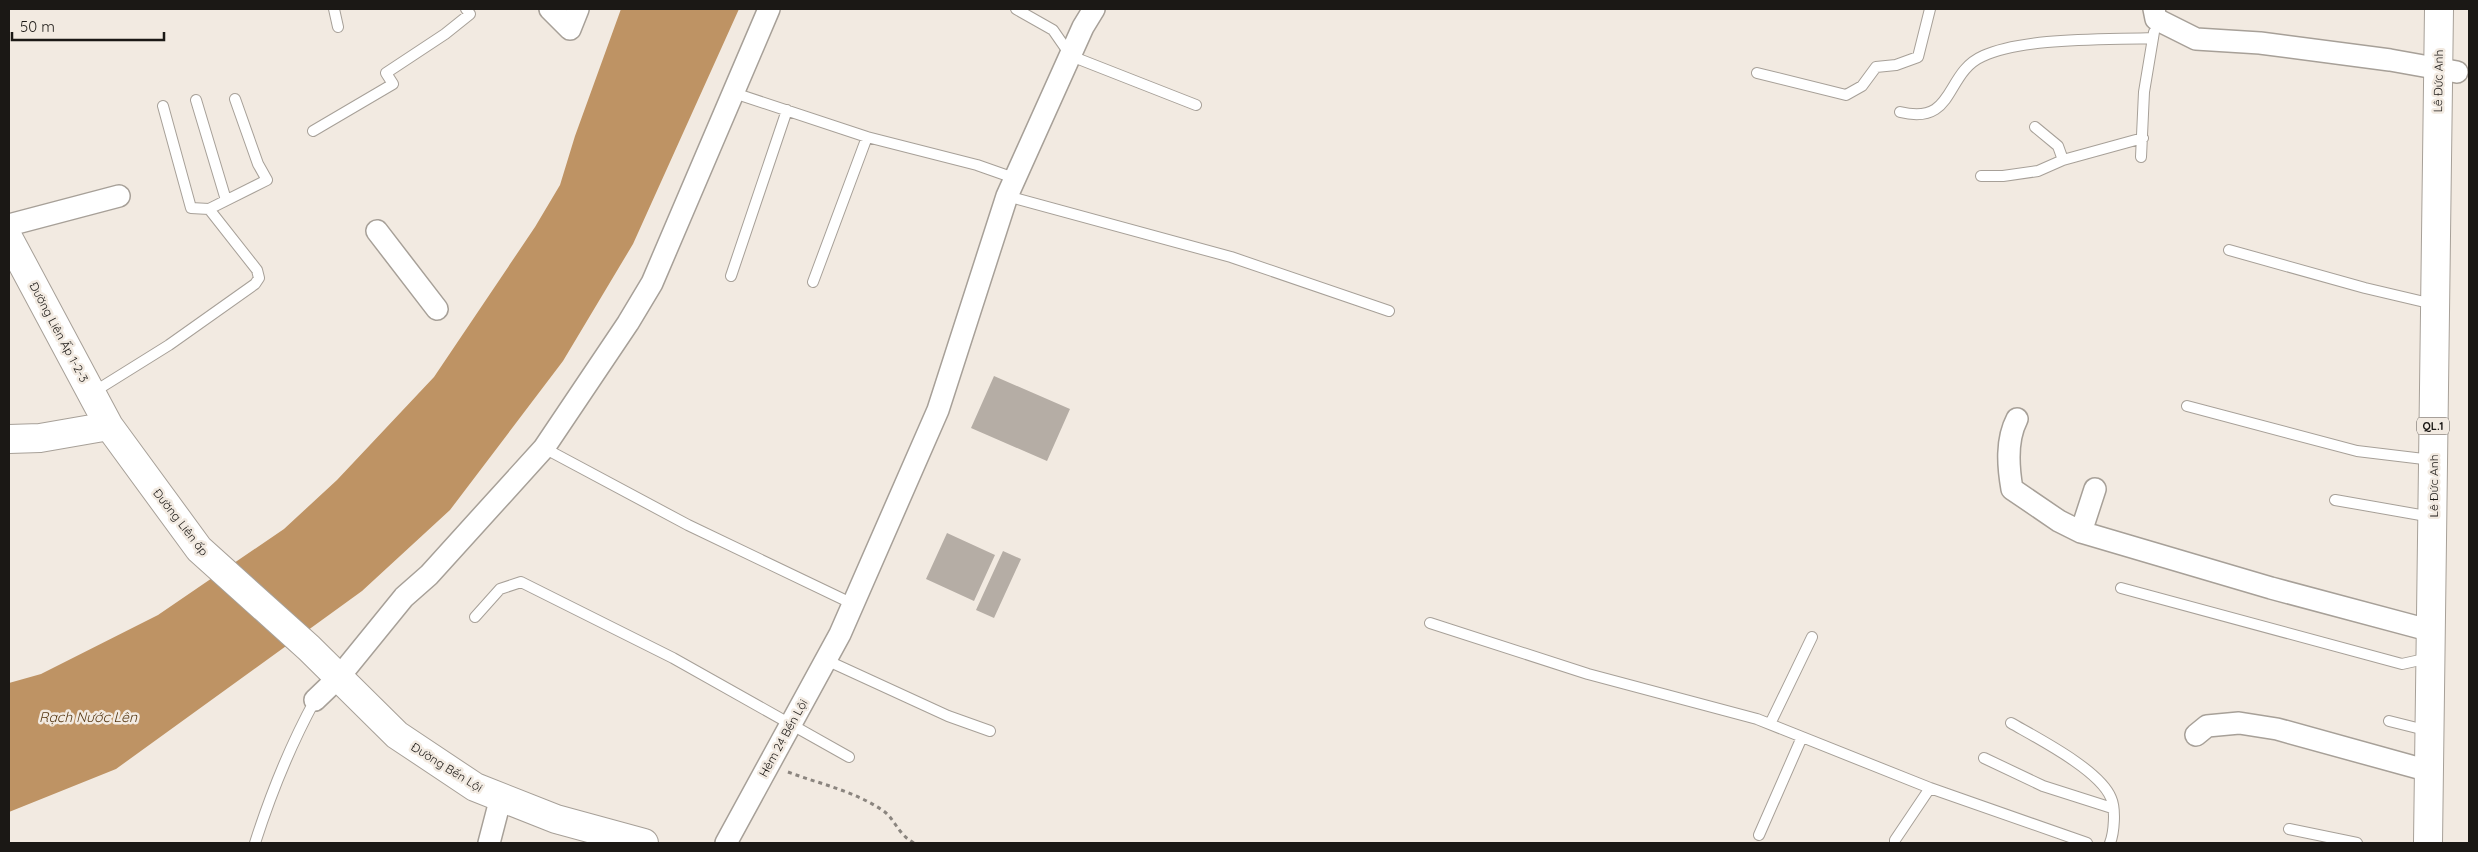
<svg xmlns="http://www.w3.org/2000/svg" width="2478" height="852" font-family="Quicksand,sans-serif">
<rect width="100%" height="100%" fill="#f2eae1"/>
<path fill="#be9364" d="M621 9H739L633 244 563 361 450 510 362 591 116 769 9 812V683L41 674 158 615 284 529 337 480 434 377 535 227 560 185 575 136Z"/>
<path fill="#b5ada5" d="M994 376 1070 409 1047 461 971 428Z
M947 533 995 555 974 601 926 579Z
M1003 551 1021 559 994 618 976 610Z"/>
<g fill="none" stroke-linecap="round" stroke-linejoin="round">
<g stroke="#a7a098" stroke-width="12">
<path id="lane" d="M334 9 338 27
M1016 9 1053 30 1071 56 1196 105
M1757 73 1846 95 1862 86 1876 67 1896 65 1918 57 1930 9
M734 93 867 137 977 165 1014 178
M196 100 226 200
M163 106 191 208 209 209 267 180 258 164 235 99
M1900 112C1956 126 1944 73 1983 56 2024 37 2106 40 2153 38
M2035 127 2058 146 2063 160
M313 131 393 84 386 73 445 34 470 14 466 9
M2141 157 2144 92 2154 32
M1981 176H2003L2038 171 2063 160 2143 138
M1007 196 1231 257 1389 311
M2229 250 2365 288 2433 304
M731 276 787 110
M813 282 867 137
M92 393 169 345 255 284 259 278 257 270 209 209
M2187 406 2357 451 2432 460
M544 448 688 525 853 604
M2335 500 2432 517
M2121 588 2402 664 2429 658
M475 617 500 589 521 582 673 658 849 757
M1430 623 1588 674 1757 719 1930 788 2087 843
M826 660 948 716 990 731
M2389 721 2429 731
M2011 723C2037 738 2100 770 2111 798 2116 809 2114 833 2110 843
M1770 724 1812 637
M1984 758 2043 786 2112 808
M2289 829 2357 843
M1759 835 1802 737
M255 843C271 793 290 746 315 700
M1895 843V840L1930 788"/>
</g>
<g stroke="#a7a098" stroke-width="24">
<path id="street" d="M550 9 570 29 578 9
M2154 9 2156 19 2196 39 2260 43 2390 60 2457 72
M9 225 119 196
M377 231 437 309
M2017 419C2006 440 2008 466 2012 489L2059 521 2081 532 2271 588 2432 631
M2081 532 2095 489
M315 700 339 677 404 597 429 575 544 448 628 323 652 283 769 9
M2196 735 2207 726 2239 723 2277 729 2429 771
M489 843 501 797
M726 843 840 634 938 410 1007 196 1083 27 1094 9"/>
</g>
<g stroke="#a7a098" stroke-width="30">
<path id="secondary" d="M9 239 109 426 199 549 309 648 397 735 475 787 556 819 644 843
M9 439 40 438 109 426"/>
</g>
<g stroke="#a7a098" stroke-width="30">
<path id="highway" d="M2428 843 2439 9"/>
</g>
<path stroke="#8b857f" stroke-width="3" stroke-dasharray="4 4" stroke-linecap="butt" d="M788 772C820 784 854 791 882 810 895 818 897 834 914 843"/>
<use href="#lane" stroke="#fff" stroke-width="10"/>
<use href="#street" stroke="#fff" stroke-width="21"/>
<use href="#secondary" stroke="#fff" stroke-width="28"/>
<use href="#highway" stroke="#fff" stroke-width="28"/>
</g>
<g text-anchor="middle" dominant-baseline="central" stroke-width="5" stroke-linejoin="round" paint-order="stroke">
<rect fill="#f2eae1" stroke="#5c5752" stroke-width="1" x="2417" y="417.5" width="32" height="17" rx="4"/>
<g font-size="11" font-weight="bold" fill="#1b1815">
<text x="2433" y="426">QL.1</text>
</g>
<g font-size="12" fill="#1b1815" stroke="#f2eae1">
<text transform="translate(2438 81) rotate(-89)">Lê Đức Anh</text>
<text transform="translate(59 332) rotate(62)">Đường Liên Ấp 1-2-3</text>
<text transform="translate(2433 486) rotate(-90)">Lê Đức Anh</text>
<text transform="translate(181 522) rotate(52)">Đường Liên ấp</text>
<text transform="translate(783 738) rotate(-61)">Hẻm 24 Bến Lội</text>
<text transform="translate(447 767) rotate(32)">Đường Bến Lội</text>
</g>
<g font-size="14" font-style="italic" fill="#553712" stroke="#f2eae1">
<text x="88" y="717">Rạch Nước Lên</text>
</g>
</g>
<rect width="2478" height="852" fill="none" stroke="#1b1815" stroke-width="20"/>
<path d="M12 32v8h152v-8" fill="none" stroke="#1b1815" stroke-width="2.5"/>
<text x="20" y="32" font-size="15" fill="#1b1815" stroke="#f2eae1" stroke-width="4" paint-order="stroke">50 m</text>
</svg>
